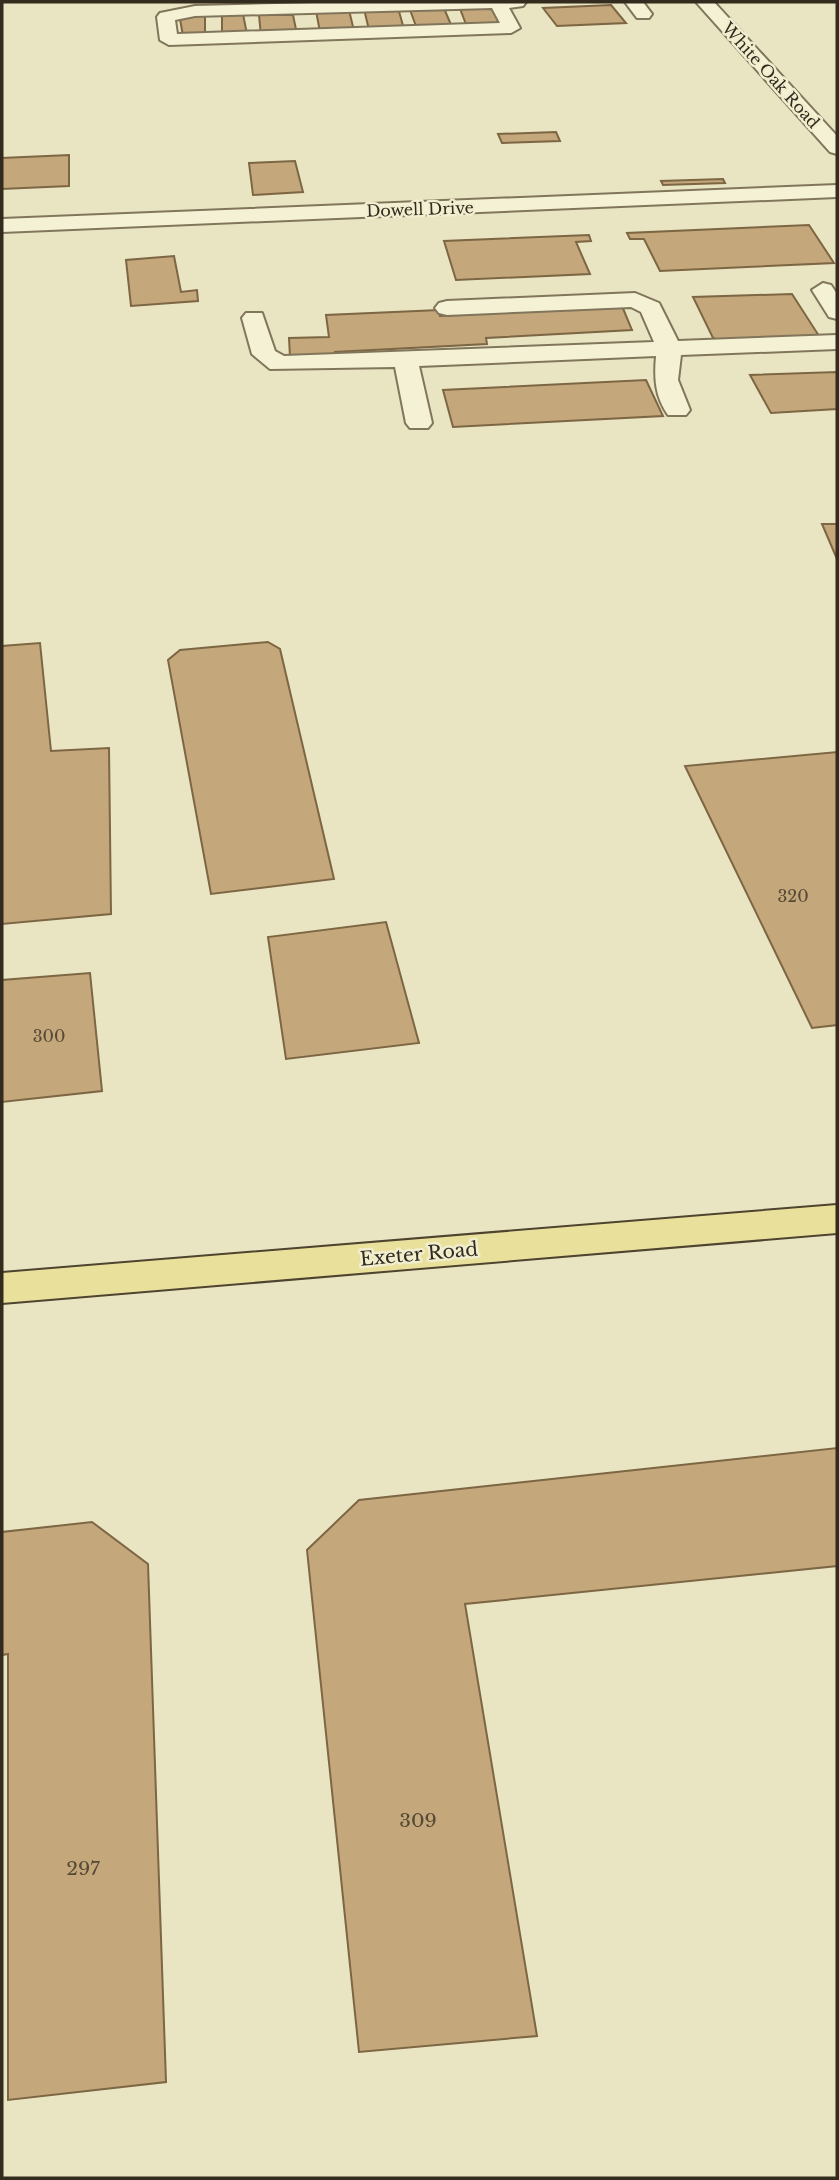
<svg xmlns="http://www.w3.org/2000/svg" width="839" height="2180" font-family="'Libre Baskerville',serif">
<rect width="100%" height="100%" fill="#e9e5c2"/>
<path fill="#c4a77b" stroke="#7d6643" stroke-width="2" d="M492 5 500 26 467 27 459 6Z
M611 5 626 23 557 26 543 8Z
M443 6 452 27 417 29 409 7Z
M398 8 404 29 369 30 364 9Z
M349 10 354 31 320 32 316 11Z
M222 14H243L247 34 222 36Z
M205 15V36H183L180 19Z
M259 15H293L297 34 261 36Z
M556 132 560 141 502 143 498 134Z
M69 155V186L2 189V158Z
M295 161 303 192 253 195 249 163Z
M723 179 725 183 663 185 661 181Z
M809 225 834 263 660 271 644 239H630L627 233Z
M589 235 591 241 576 242 590 274 456 280 444 241Z
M174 256 181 292 197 290 198 301 131 306 126 260Z
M792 294 821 339 731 344 713 338 693 297Z
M622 306 632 330 486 338 487 344 335 352V356L290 357 289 338 329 337 326 315 439 310 440 316Z
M837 372V409L771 413 750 375Z
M646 380 663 416 453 427 443 390Z
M822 524H837V559Z
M268 642 280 649 334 879 211 894 168 660 180 650Z
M40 643 51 751 109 748 111 914 2 924V646Z
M837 752V1025L812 1028 685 766Z
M386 922 419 1043 286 1059 268 937Z
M90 973 102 1091 2 1102V980Z
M837 1448V1566L465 1604 537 2036 359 2052 307 1550 359 1500Z
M92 1522 148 1564 166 2082 8 2100V1654L2 1655V1532Z"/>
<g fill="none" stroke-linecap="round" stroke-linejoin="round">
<g stroke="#81765b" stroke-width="4">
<path id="minor" d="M355 2H526L523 6 509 8 520 28 511 33 169 45 160 40 157 17 160 13 195 6ZM492 8 500 23 177 34 175 20 195 16Z
M625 2H643L652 14 649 18H637Z
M696 2H714L837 136V154L830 152Z
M837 185V197L2 232V219Z
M823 283 831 285 837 294V319L829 317 812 290Z
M635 293 659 303 678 341 837 335V349L681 355 678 380 690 410 686 415H668C655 397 654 378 656 356L419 366 432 423 428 428H410L406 423 395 367 270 369 252 354 242 318 246 313H262L275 351 284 356 654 342 641 312 631 307 447 315 439 313 435 308 439 303 447 301Z"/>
</g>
<g stroke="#4f442f" stroke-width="4">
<path id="major" d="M837 1205V1233L2 1303V1273Z"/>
</g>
<use href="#minor" fill="#f5f1d4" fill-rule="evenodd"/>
<use href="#major" fill="#e9e09c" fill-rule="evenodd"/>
</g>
<g text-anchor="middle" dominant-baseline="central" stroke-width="5" stroke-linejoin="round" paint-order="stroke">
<g font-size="16" fill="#322b1e" stroke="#f1eed0">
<text transform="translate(771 75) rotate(48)">White Oak Road</text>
<text transform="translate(420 209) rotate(-2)">Dowell Drive</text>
</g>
<g font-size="16" fill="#564a35">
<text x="793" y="896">320</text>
<text x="49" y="1036">300</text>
</g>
<g font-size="19" fill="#322b1e" stroke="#f1eed0">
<text transform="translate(419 1254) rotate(-5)">Exeter Road</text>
</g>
<g font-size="19" fill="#564a35">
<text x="418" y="1820">309</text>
<text x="83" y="1868">297</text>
</g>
</g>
<rect width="839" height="2180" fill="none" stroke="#322b1e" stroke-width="7"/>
</svg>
